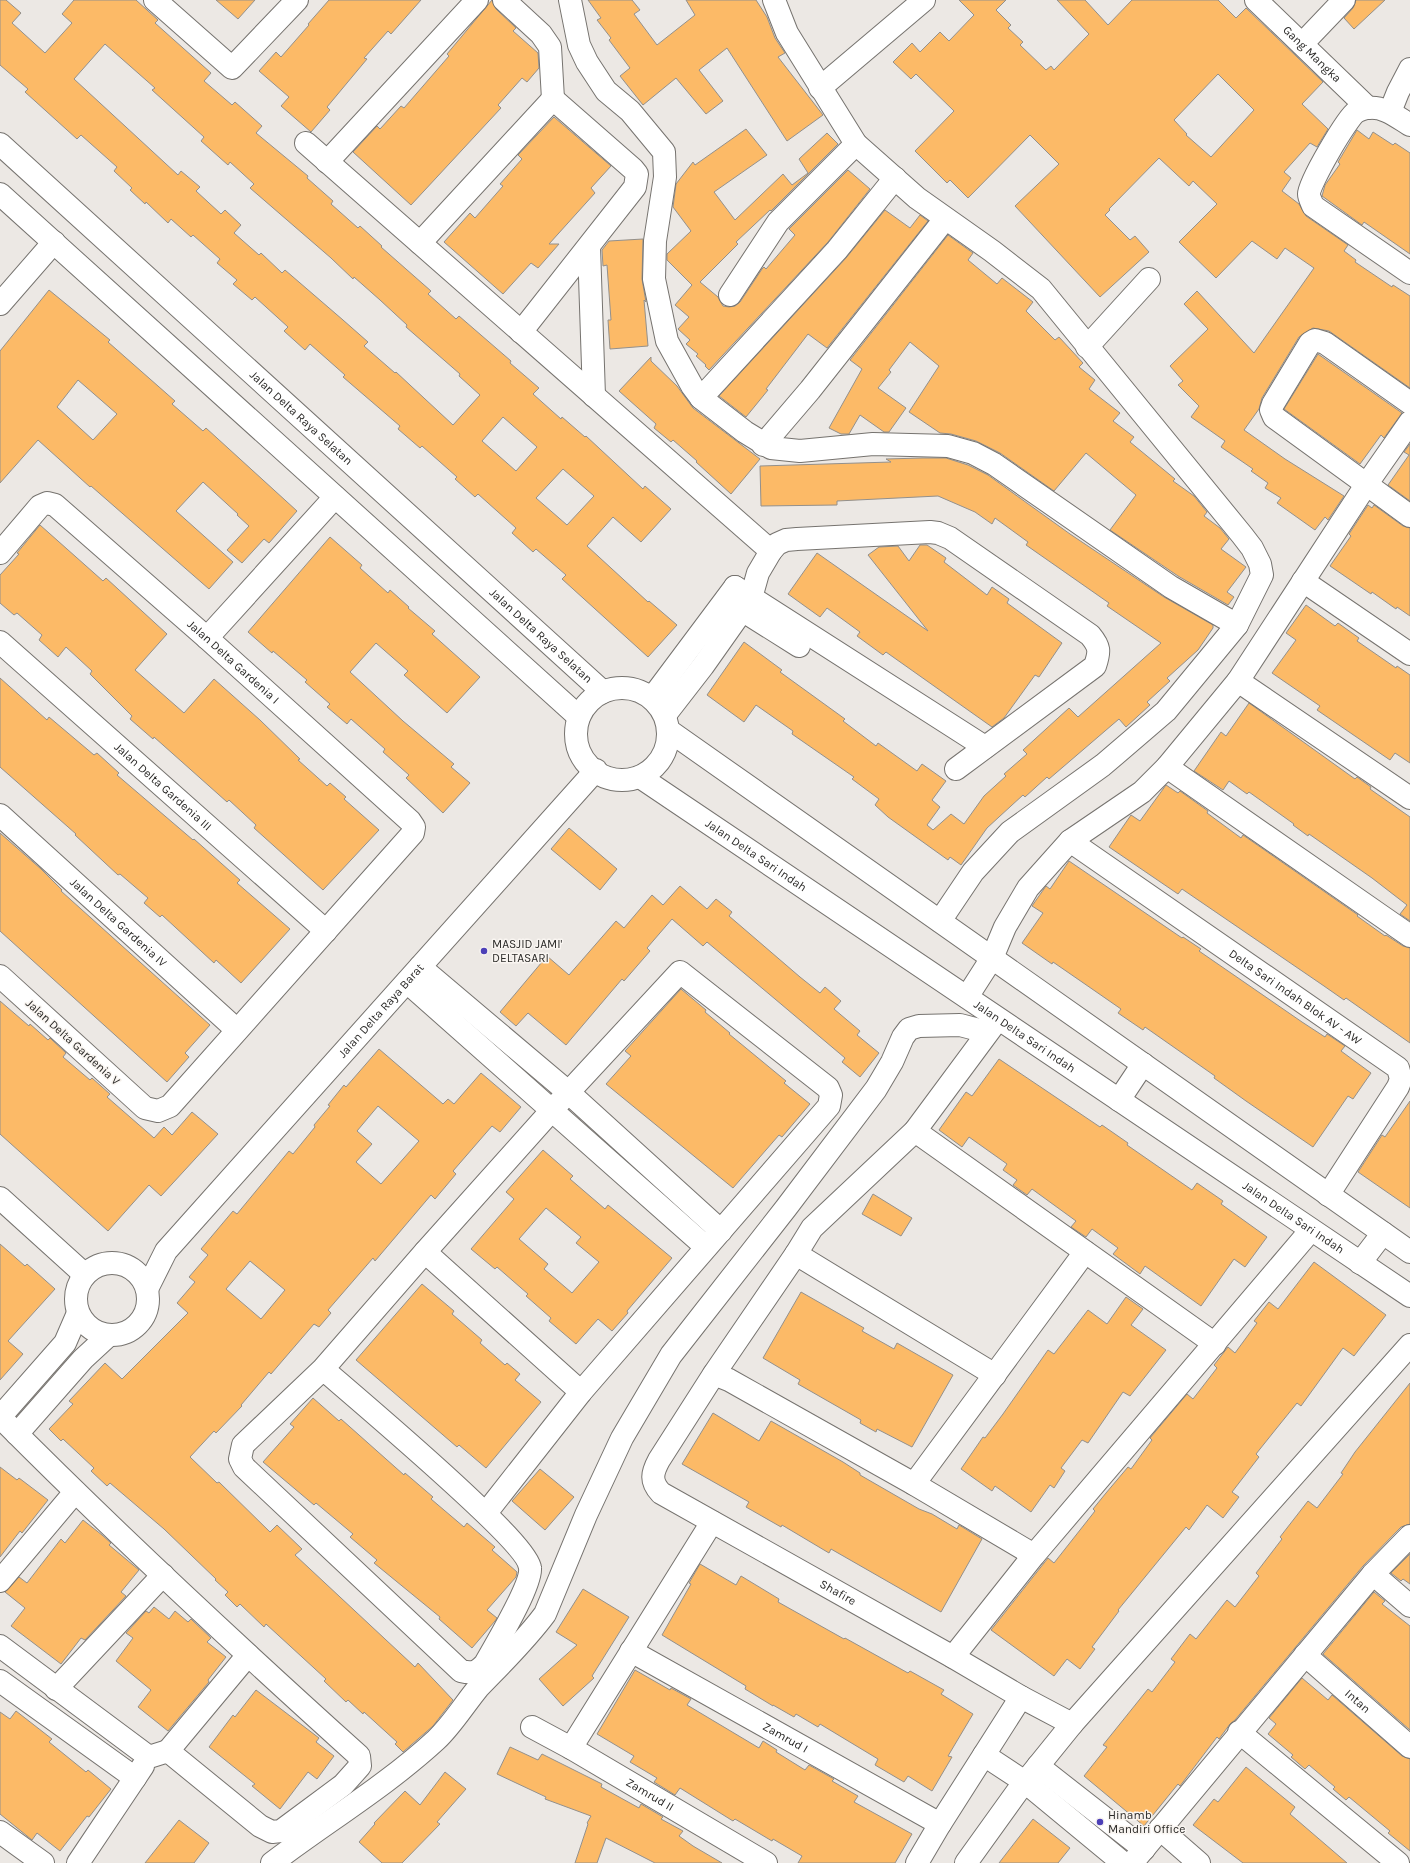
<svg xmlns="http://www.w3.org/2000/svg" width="1410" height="1863" font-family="Karla,sans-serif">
<rect width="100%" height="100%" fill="#ece8e4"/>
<path fill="#fcba67" stroke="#93908c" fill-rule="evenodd" d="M0 0H6L21 13 12 23 45 53 72 23 62 14 74 0H136L158 20 155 23 211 73 204 81 232 105 235 102 262 126 256 133 308 176 307 178 333 201 331 204 358 228 360 226 382 246 381 247 431 291 428 294 456 319 459 316 511 361 510 363 539 388 533 394 561 419 562 417 585 437 586 436 643 489 645 486 671 509 641 542 613 517 587 546 648 602 649 601 677 625 648 657 562 579 566 575 536 549 533 552 512 533 516 528 478 494 475 497 455 479 457 477 422 446 420 448 398 429 400 426 343 377 345 375 310 344 305 350 284 331 288 327 255 297 252 300 233 284 237 280 217 263 220 259 193 235 191 237 171 219 168 223 146 202 145 204 130 190 132 188 114 171 117 167 81 135 77 139 25 92 28 89 0 65ZM105 44 155 88 152 90 204 137 201 141 228 165 230 162 254 184 250 188 331 258 353 279 354 277 380 300 407 325 406 327 460 374 459 376 480 395 453 425 396 372 395 373 364 346 368 342 343 320 285 270 282 273 261 253 259 255 234 233 241 225 225 210 221 214 196 191 200 187 181 171 178 175 74 79ZM503 417 537 447 516 471 482 441ZM563 469 594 496 567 525 536 498Z
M216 0H255L238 19Z
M329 0H421L391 34 388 31 364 58 367 59 327 107 330 110 311 132 281 106 289 97 259 71 276 52 281 57 309 25 308 24Z
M492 0 496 9 516 28 513 31 538 53 539 68 527 82 522 78 498 105 501 108 411 205 353 152 377 126 380 129 401 106 404 108 449 56 447 54Z
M588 0H632L640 10 634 14 657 45 695 15 686 0H756L767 17 775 38 785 53 778 57 823 115 787 141 727 48 699 70 723 101 706 114 676 78 643 105 620 76 630 68 609 40 611 38 597 20 601 18Z
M959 0H1006L996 10 1011 25 1008 28 1023 42 1020 45 1046 70 1051 66 1054 70 1089 34 1057 0H1085L1108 25 1132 0H1218L1236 18 1246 8 1323 82 1302 104 1328 129 1317 147 1310 143 1284 172 1291 178 1282 191 1299 204 1306 216 1348 245 1344 251 1356 260 1355 262 1392 287 1393 285 1410 296V388L1329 331 1313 328 1299 337 1262 398 1259 409 1244 430 1285 459 1344 496 1328 520 1325 517 1315 530 1277 503 1281 498 1265 488 1268 483 1251 471 1253 469 1221 447 1225 441 1191 417 1199 406 1178 385 1183 381 1170 366 1208 329 1184 304 1197 291 1254 353 1314 268 1285 248 1277 259 1252 241 1216 278 1179 242 1217 204 1193 181 1189 186 1159 158 1109 209 1110 210 1105 215 1130 240 1135 236 1149 252 1100 297 1015 206 1059 164 1030 135 968 198 950 180 947 183 915 151 954 111 916 74 911 79 893 62 912 43 920 52 940 32 949 41 974 15ZM1218 74 1254 110 1211 157 1186 135 1187 134 1174 120Z
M1356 0H1385L1354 29 1344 18 1353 8Z
M554 117 611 166 591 188 595 193 549 244H559L538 268 531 263 503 294 444 242 470 213 475 218 503 186 500 184 522 159 518 155Z
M746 129 767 155 714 192 735 220 783 174 792 185 808 173 799 159 827 133 838 144 771 211 770 210 736 242 738 244 700 282 718 297 723 306 729 307 735 306 740 302 762 269 764 267 766 269 795 235 789 229 848 170 870 189 828 242 709 370 705 366 706 365 696 356 698 354 686 344 690 340 678 329 689 317 675 305 692 285 667 260V254L691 231 673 207 676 184 693 162 695 165Z
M1357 130 1369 139 1373 132 1393 145 1395 143 1410 153V254L1364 222 1362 225 1322 196 1325 185 1340 164 1338 162Z
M885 210 910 228 920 215 928 221 827 348 808 334 766 389 768 390 746 417 719 396 846 258Z
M948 235 973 253 968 260 997 284 1002 278 1033 302 1026 311 1055 340 1059 337 1083 363 1079 367 1095 380 1089 389 1120 413 1113 421 1134 437 1130 442 1175 479 1173 481 1194 496 1207 512 1204 516 1220 528 1229 539 1221 549 1246 567 1227 592 1234 597 1228 605 1178 576 1110 530 1136 495 1086 453 1054 491 1000 453 976 441 951 434 940 433 909 412 939 366 910 342 889 370 891 372 878 388 906 408 889 432H884L860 415 849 434H841L829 428 862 369 850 360Z
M643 239 642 279 646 302 644 300 648 346 610 349 608 320H611L607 265 603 266 602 250 609 241Z
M49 290 110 340 108 342 175 401 172 404 203 431 206 428 297 511 269 543 264 539 242 563 227 550 249 526 237 515 238 514 203 482 176 511 233 562 209 589 91 486 90 487 38 440 0 483V351ZM78 380 117 414 93 440 57 407Z
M1318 354 1402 413 1384 438 1381 435 1360 464 1284 409Z
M651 357V361L677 386 693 408 760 459 731 494 696 462 697 461 673 440 671 442 654 428 656 424 619 391Z
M1410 444V501L1388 485 1409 455 1404 452Z
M922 458H946L968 465 988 475 1070 534 1164 597 1213 625V628L1198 650 1167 678 1170 681 1147 702 1150 705 1126 727 1119 719 1049 779 1047 777 1025 797 1023 795 987 828 961 865 950 857 948 860 888 817 875 805 879 799 852 779 854 777 792 734 793 731 756 705 744 722 707 695 744 642 782 670 780 672 845 719 843 721 876 746 878 743 917 771 922 764 946 781 932 800 940 807 927 825 933 830 951 814 964 824 984 796 1006 776 1004 774 1027 754 1023 750 1069 708 1078 717 1161 643 1107 606 1109 603 1026 545 1028 542 995 518 992 524 975 512 938 496 837 501V505L761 506 760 466 891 462 886 459Z
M1368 505 1372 508 1374 505 1403 526 1410 528V616L1397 607 1396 609 1372 592 1371 594 1330 566 1351 536 1349 534Z
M40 525 103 581 106 578 167 634 135 670 184 713 214 679 260 720 300 759 298 760 327 786 330 783 346 797 344 799 379 830 323 890 254 828 256 825 229 800 227 802 154 737 153 739 130 719 132 716 90 674 92 671 66 647 58 657 39 640 42 635 17 613 14 615 0 603V575L19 554 17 553Z
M330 537 362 565 360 568 388 593 390 590 409 607 408 608 435 631 432 634 480 677 447 713 404 675 408 671 376 643 350 672 403 721 454 764 451 767 470 783 443 813 406 778 409 775 383 752 385 749 351 719 347 724 327 707 330 704 305 682 307 680 273 651 272 653 248 632Z
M920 545H927L946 558 944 562 987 595 992 587 1009 599 1007 603 1062 643 1039 677 1035 675 1004 718 992 727 886 652 883 655 857 636 860 632 827 608 820 617 788 594 817 553 928 631 868 555 879 547 898 546 909 561Z
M1306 605 1335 626 1338 623 1359 638 1357 641 1396 668 1397 666 1410 675V763L1395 753 1390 760 1317 710 1320 706 1272 673 1296 640 1286 633Z
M0 678 47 720 49 717 94 755 97 753 119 773 117 775 193 840 194 839 240 880 237 883 290 929 241 983 216 960 214 963 162 915 160 917 144 903 148 898 120 874 118 875 75 835 76 834 0 767Z
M1249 703 1355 779 1357 777 1371 787 1370 789 1410 817V921L1400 914 1407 905 1372 878 1309 834 1308 836 1293 825 1294 824 1249 792 1247 794 1229 781 1223 790 1194 771 1221 732 1226 736Z
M1166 785 1178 793 1180 791 1208 811 1207 813 1241 838 1243 835 1358 915 1357 916 1385 936 1386 935 1403 946 1410 948V1043L1346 998 1344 1000 1324 986 1182 889 1178 894 1109 847 1131 815 1140 821Z
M569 828 617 869 600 890 551 849Z
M0 833 41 869 62 890 61 891 210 1025 185 1053 189 1057 167 1082 0 931Z
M1069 861 1182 938 1183 937 1201 949 1199 951 1302 1022 1325 1037 1327 1034 1345 1046 1341 1051 1371 1073 1353 1099 1348 1096 1313 1147 1246 1101 1214 1078 1215 1076 1145 1027 1143 1030 1118 1013 1121 1009 1082 982 1053 962 1052 964 1022 943 1043 913 1032 906 1046 886 1050 889Z
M680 886 707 909 716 899 732 912 729 916 800 977 820 993 825 987 841 1001 834 1009 860 1031 857 1035 879 1053 860 1077 842 1062 845 1058 775 999 707 942 703 946 672 919 647 948 650 951 624 981 622 979 566 1045 528 1013 516 1026 500 1012 547 956 569 975 616 921 624 928 652 895 663 905Z
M681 989 706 1010 705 1012 730 1033 729 1034 786 1081 784 1083 810 1104 782 1137 779 1135 733 1188 606 1084 631 1056 625 1051Z
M0 1001 29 1026 30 1024 48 1040 50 1038 66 1053 63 1057 90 1080 92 1078 110 1094 107 1097 154 1138 164 1127 172 1135 192 1112 218 1134 161 1196 149 1185 108 1231 0 1134Z
M379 1049 443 1104 448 1099 454 1104 481 1073 521 1107 500 1132 492 1126 453 1171 456 1174 435 1199 431 1195 375 1261 373 1258 328 1310 331 1313 319 1327 314 1324 271 1374 269 1372 241 1405 242 1406 216 1433 214 1431 190 1457 217 1483 219 1482 270 1532 277 1525 302 1549 295 1555 415 1667 418 1663 453 1700 433 1726 403 1752 395 1744 397 1742 364 1712 363 1714 348 1700 346 1702 324 1681 326 1679 266 1624 264 1627 240 1604 237 1607 225 1595 228 1592 215 1580 216 1579 164 1529 110 1483 107 1486 91 1471 94 1468 63 1439 61 1441 49 1429 73 1404 69 1401 105 1363 122 1379 188 1313 177 1303 195 1282 189 1277 208 1255 201 1249 233 1211 237 1214 289 1151 293 1154 315 1127 314 1125 330 1106 328 1105 344 1085 346 1087ZM378 1106 419 1141 381 1184 356 1162 372 1144 357 1131ZM250 1261 285 1290 261 1319 226 1289Z
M999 1059 1100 1127 1102 1125 1128 1143 1127 1145 1192 1190 1197 1183 1223 1201 1221 1204 1267 1237 1245 1267 1234 1259 1201 1306 1145 1266 1140 1274 1113 1254 1118 1248 1092 1229 1086 1237 1071 1227 1076 1221 1032 1189 1027 1195 1013 1185 1017 1180 1003 1170 1007 1164 969 1137 962 1147 939 1130 966 1092 972 1096Z
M1410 1101V1208L1358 1172 1382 1135 1385 1137Z
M543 1150 573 1176 570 1179 605 1209 608 1205 672 1258 627 1311 628 1313 612 1331 598 1319 576 1344 549 1321 551 1318 526 1296 528 1294 497 1267 495 1269 471 1249 514 1199 506 1192ZM546 1208 581 1237 576 1243 599 1262 572 1293 544 1269 548 1264 519 1239Z
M873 1194 912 1218 901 1236 862 1214Z
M0 1244 25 1266 27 1264 55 1289 8 1341 23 1354 0 1380Z
M1314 1262 1386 1315 1354 1356 1343 1348 1301 1406 1297 1403 1276 1429 1256 1454 1259 1457 1232 1492 1239 1497 1223 1518 1207 1505 1189 1530 1186 1527 1118 1610 1119 1611 1092 1647 1095 1649 1080 1669 1067 1659 1054 1676 991 1630 1048 1558 1054 1563 1095 1511 1093 1509 1106 1493 1128 1467 1131 1469 1152 1440 1150 1438 1187 1394 1193 1399 1217 1368 1214 1365 1228 1347 1235 1353 1257 1323 1254 1321 1269 1302 1278 1309Z
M422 1284 454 1311 452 1314 482 1340 480 1343 505 1365 507 1363 520 1374 515 1380 541 1402 486 1468 459 1445 457 1447 356 1360Z
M801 1292 864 1328 862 1331 894 1349 897 1343 953 1375 912 1447 877 1429 876 1432 860 1423 861 1420 798 1384 800 1380 763 1358Z
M1126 1297 1143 1309 1131 1325 1166 1350 1130 1396 1123 1392 1088 1443 1082 1440 1061 1468 1065 1471 1054 1488 1050 1485 1031 1512 995 1486 992 1491 961 1469 983 1437 985 1438 1003 1414 1048 1350 1054 1354 1088 1310 1107 1324Z
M1410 1383V1524L1401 1527 1363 1566 1235 1720 1230 1724 1219 1739 1217 1737 1180 1786 1178 1784 1144 1826 1084 1776 1107 1747 1103 1745 1148 1689 1152 1692 1175 1662 1171 1659 1190 1634 1196 1639 1227 1600 1235 1607 1259 1576 1256 1573 1282 1539 1280 1537 1308 1501 1317 1508 1343 1474 1341 1473 1355 1452Z
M313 1398 339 1421 341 1419 404 1475 405 1473 433 1497 431 1499 464 1527 467 1523 495 1547 492 1550 517 1572 516 1577 487 1610 497 1618 495 1621 472 1648 439 1619 440 1617 374 1563 377 1560 350 1537 353 1534 316 1503 314 1505 263 1462 294 1427 290 1424Z
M713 1413 759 1441 771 1421 843 1462 860 1473V1475L919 1509 932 1514 957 1529 959 1525 982 1539 941 1612 831 1549 829 1553 782 1525 781 1527 746 1507 749 1502 682 1464Z
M0 1467 17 1480 19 1478 48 1500 22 1533 20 1531 0 1557Z
M540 1469 574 1497 545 1530 512 1501Z
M83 1520 102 1535 111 1543 109 1545 139 1570 121 1592 126 1596 85 1640 81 1638 61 1664 11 1626 25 1608 5 1592 19 1577 27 1583 61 1539 65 1543Z
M1410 1554V1584L1403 1579 1401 1581 1391 1573Z
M700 1564 736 1585 741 1576 779 1599 778 1602 844 1639 845 1638 908 1673 910 1671 944 1690 941 1694 973 1714 948 1756 952 1757 932 1791 908 1776 904 1782 875 1765 878 1759 820 1724 818 1727 796 1714 794 1717 773 1705V1706L745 1689 746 1686 662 1635 691 1584 689 1583Z
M583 1589 629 1617 592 1676 594 1678 563 1706 539 1679 577 1645 556 1632Z
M1374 1592 1385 1601 1382 1604 1410 1626V1730L1323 1654Z
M154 1607 169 1619 175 1611 188 1622 191 1619 211 1638 207 1642 226 1657 208 1680 209 1682 168 1731 138 1707 151 1690 116 1661 133 1638 126 1633 146 1611 149 1613Z
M635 1670 670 1690 671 1688 691 1699 687 1705 759 1748 763 1741 777 1750 776 1752 805 1770 809 1765 834 1779 832 1781 858 1796 854 1802 912 1834 895 1863H798L802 1856 773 1839 772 1841 735 1819 733 1821 680 1788 675 1795 654 1782 657 1778 630 1762 634 1756 597 1734Z
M1302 1678 1328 1700 1332 1695 1402 1756 1410 1759V1851L1388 1833 1390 1831 1349 1797 1346 1800 1333 1789 1335 1787 1309 1765 1305 1769 1291 1757 1293 1755 1268 1734 1276 1724 1269 1718Z
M256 1690 319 1738 316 1742 334 1756 317 1779 308 1772 280 1809 252 1786 255 1784 209 1747 233 1715 235 1717Z
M16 1711 52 1739 49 1742 86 1772 88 1770 111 1789 89 1817 87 1816 60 1851 37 1833 32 1840 0 1814V1712L10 1719Z
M510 1747 538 1760 542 1754 602 1784 601 1787 639 1808 641 1804 663 1817 661 1819 683 1831 679 1836 693 1846 722 1863H655L606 1838 597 1863H575L588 1824 587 1823 591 1816 545 1799 546 1797 497 1774Z
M1246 1767 1295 1807 1290 1814 1347 1863H1243L1193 1825 1214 1799 1218 1802Z
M445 1772 466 1789 437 1822 440 1824 402 1863H382L359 1842 375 1824 374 1823 405 1791 420 1805Z
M1033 1819 1070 1848 1058 1863H999Z
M179 1820 209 1843 194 1863H145Z"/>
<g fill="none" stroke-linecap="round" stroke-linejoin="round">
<g stroke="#76736f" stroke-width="24">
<g id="minor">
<path d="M155 0 232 68 297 0"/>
<path d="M504 0 541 34 550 47 553 99"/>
<path d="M570 0 579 45 587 62 606 91 630 111 664 152 665 177 655 241 654 279 667 341 692 386 701 398 745 432 771 448 800 451 873 444 948 446 973 453 994 464 1171 587 1237 625"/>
<path d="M774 0 787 33 856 144 917 198 992 251 1041 289 1242 535 1252 548 1260 564 1262 575 1237 625 1166 711 1103 765 1010 832 973 872 940 921"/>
<path id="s1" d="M1256 0 1368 108"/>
<path d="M1302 44 1344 0"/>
<path d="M820 88 924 0"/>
<path d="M1390 112 1398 92 1410 69"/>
<path d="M1410 125C1397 117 1384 106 1368 108 1365 108 1359 110 1356 112 1347 118 1309 183 1309 194 1309 198 1312 203 1313 206L1410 273"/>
<path d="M306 143 771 551"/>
<path id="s2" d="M0 144 603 692"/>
<path d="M327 162 477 0"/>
<path d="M0 194 579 717"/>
<path d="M420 243 553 99 633 169 637 174 635 187 521 332"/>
<path d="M589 247 594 396"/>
<path d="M730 295 778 222 856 144"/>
<path d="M0 304 54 242"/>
<path d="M1087 347 1149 279"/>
<path d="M701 398 837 250 895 178"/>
<path d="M1410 403 1325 343 1315 340 1310 343 1273 404 1271 410 1274 417 1410 516"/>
<path d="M763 445 810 390 945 219"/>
<path id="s3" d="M0 553 40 506 47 503 55 505 207 638 410 821 414 827 413 833 170 1106 158 1111 145 1108 0 976"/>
<path d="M1303 581 1410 654"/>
<path d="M735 587 985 747"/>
<path d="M726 600 799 646"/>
<path d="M207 638 335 497"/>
<path id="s4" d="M0 642 326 931"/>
<path d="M1238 681 1410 798"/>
<circle cx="622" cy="734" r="46"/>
<path d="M652 698 735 587"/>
<path d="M665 715 703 666 751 598 758 573 771 551 777 544 786 540 797 539 930 532 938 533 950 538 1090 635C1100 647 1100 651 1095 666L956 769"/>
<path d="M668 730 1410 1252"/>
<path d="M1167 767 1410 936"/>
<path id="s5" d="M640 777 1410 1296"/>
<path id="s6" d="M0 815 237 1030"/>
<path id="s7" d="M1070 841 1398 1068 1401 1079 1398 1087 1328 1195"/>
<path d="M420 967 568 1092 721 1231"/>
<path d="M407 982 706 1247"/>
<path d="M967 997 992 958 1005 927 1028 888 1070 841 1142 792 1167 767 1238 681 1366 485 1410 422"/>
<path id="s8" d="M998 1019 915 1131 812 1228 796 1254 714 1374 659 1460C652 1473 650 1481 661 1493L953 1657 1021 1697 1072 1724"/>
<path d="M1119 1100 1143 1064"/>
<path d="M915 1131 1215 1344"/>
<path d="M0 1198 84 1274"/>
<path d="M425 1252 581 1392"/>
<path d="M796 1254 995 1375"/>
<circle cx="112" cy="1299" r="36"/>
<path d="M1360 1263 1383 1233"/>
<path id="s9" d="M147 1289 166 1251 596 770"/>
<path d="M323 1369C354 1396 528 1542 530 1568 532 1585 495 1646 485 1664 477 1672 473 1674 461 1671L244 1467 240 1459 243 1445 323 1369 425 1252 552 1110 680 972 828 1088 831 1095 829 1106 581 1392 486 1513"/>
<path d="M714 1374 729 1380 914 1484 1034 1555"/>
<path d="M0 1417C116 1534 237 1646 359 1756L360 1766 343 1785 281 1831 272 1832 260 1826 168 1751 149 1757 0 1646"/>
<path d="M0 1417 65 1343 78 1313"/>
<path d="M17 1434 83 1359 109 1335"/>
<path d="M914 1484 1085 1252"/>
<path d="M1373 1574 1410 1606"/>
<path d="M0 1581 75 1492"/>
<path id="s10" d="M631 1651 940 1824"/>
<path id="s11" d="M1305 1655 1410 1747"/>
<path d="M953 1657 1034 1555 1311 1230"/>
<path d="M0 1681 135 1778"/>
<path d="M56 1689 163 1575"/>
<path id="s12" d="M532 1727 571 1748 766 1863"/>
<path d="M1239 1732 1398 1863"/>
<path d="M571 1748 712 1522"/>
<path d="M168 1751 248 1655"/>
<path d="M984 1755 1025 1782 1123 1863"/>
<path d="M1038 1766 1144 1849"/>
<path d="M1160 1829 1199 1863"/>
<path d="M0 1832 43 1863"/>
<path d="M78 1863 143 1766"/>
<path d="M272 1863C326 1822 386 1786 436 1740 452 1725 464 1705 478 1688 501 1664 525 1641 545 1614L586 1515 622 1438 671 1355 786 1208 876 1089 892 1062 903 1037 909 1029 919 1026 960 1025 987 1032"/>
<path d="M917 1863 940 1824 1021 1697"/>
<path d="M966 1863 1017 1792 1072 1724 1410 1345"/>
<path d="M1132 1863 1373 1574 1410 1536"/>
</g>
</g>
<use href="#minor" stroke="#fff" stroke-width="22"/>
</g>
<g fill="#4c40b7" stroke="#f9f5f1" stroke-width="1.5">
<circle cx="484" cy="951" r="4"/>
<circle cx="1100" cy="1822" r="4"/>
</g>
<g text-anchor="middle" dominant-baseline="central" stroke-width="3" stroke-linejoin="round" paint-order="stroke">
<g font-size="12" fill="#2a2927" stroke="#f9f5f1">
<text stroke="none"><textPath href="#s1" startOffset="78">Gang Mangka</textPath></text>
<text stroke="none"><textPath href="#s2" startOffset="407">Jalan Delta Raya Selatan</textPath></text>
<text stroke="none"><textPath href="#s2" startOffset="731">Jalan Delta Raya Selatan</textPath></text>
<text stroke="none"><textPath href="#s3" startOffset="315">Jalan Delta Gardenia I</textPath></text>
<text stroke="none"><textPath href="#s4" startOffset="218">Jalan Delta Gardenia III</textPath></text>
<text stroke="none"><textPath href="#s5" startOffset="140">Jalan Delta Sari Indah</textPath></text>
<text stroke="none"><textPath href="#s6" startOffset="160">Jalan Delta Gardenia IV</textPath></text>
<text stroke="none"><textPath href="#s7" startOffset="274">Delta Sari Indah Blok AV - AW</textPath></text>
<text stroke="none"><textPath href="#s9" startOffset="365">Jalan Delta Raya Barat</textPath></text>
<text stroke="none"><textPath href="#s5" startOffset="464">Jalan Delta Sari Indah</textPath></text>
<text transform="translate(73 1042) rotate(42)">Jalan Delta Gardenia V</text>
<text stroke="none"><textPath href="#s5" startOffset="788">Jalan Delta Sari Indah</textPath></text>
<text stroke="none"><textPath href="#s8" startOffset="798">Shafire</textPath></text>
<text stroke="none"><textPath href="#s11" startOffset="70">Intan</textPath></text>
<text stroke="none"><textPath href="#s10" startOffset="177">Zamrud I</textPath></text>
<text stroke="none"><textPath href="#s12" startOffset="136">Zamrud II</textPath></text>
</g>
<g font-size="12" fill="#2a2927" stroke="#f9f5f1" text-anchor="start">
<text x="492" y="944">MASJID JAMI'<tspan x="492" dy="14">DELTASARI</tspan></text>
<text x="1108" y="1815">Hinamb<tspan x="1108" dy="14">Mandiri Office</tspan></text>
</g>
</g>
</svg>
